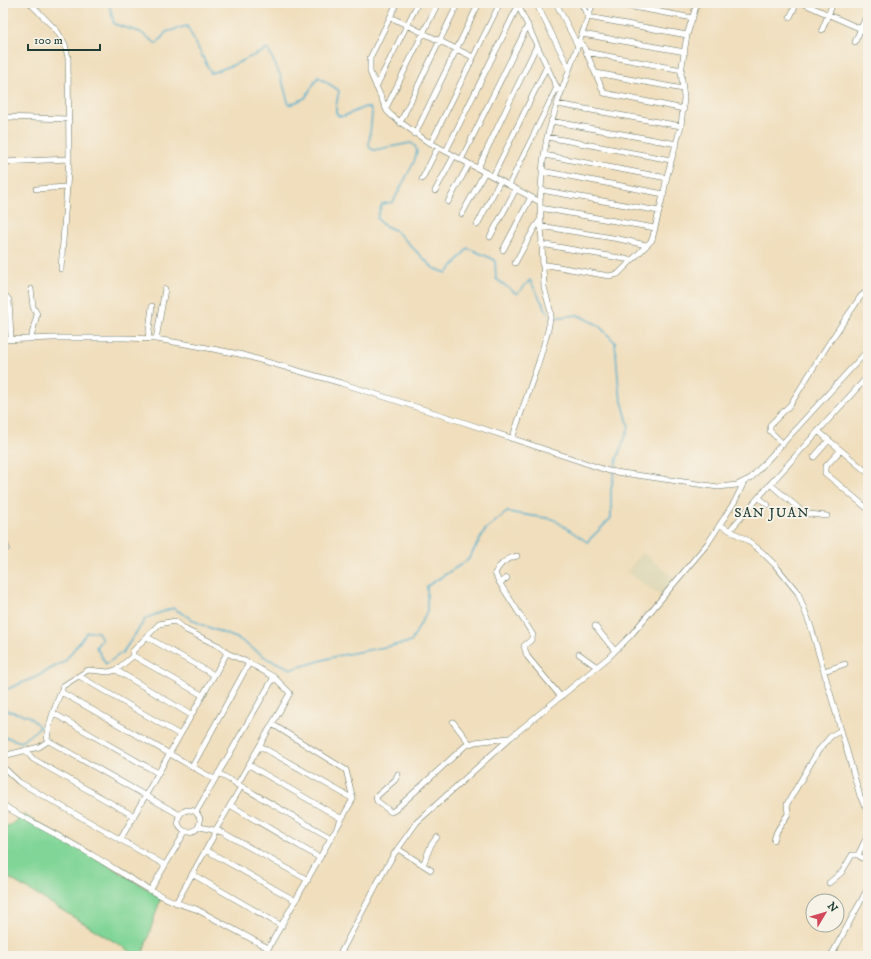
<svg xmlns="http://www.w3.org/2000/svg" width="871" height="959" font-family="'IM FELL DW Pica',serif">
<rect width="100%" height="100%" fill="#f7f3e8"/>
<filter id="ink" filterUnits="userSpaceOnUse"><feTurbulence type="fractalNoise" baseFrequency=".025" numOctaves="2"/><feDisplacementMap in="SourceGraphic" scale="8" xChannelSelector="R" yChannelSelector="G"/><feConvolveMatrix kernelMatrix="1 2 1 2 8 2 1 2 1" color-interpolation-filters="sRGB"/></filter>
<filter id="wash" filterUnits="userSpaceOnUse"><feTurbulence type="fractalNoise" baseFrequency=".012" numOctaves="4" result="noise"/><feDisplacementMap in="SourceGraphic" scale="16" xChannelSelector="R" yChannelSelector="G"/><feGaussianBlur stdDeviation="0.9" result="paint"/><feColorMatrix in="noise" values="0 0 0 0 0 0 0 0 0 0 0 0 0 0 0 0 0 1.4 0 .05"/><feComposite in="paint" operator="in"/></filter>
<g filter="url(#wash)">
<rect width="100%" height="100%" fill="#f0debc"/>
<path fill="#dfd8b7" d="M642 552 674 578 662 597 627 572Z"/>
<path fill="#81d597" stroke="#508966" d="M24 815 161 897 142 956H138L4 875 3 876V830Z"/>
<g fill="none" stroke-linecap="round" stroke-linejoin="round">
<path stroke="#50adce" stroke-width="1.5" d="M109 3 114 24 140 32 157 44 166 32 187 26 211 73 233 65 268 49 281 77 289 105 305 98 318 77 337 89 339 91C338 99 330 119 344 116L365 107 370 108 372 113 369 144 370 148 374 150 411 143 415 146 417 151 414 162 393 202 382 204 377 218 383 225 395 230 433 268 447 273 468 248 495 260 496 279 517 294 530 280 541 301 549 314
M3 691 36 677 65 661 87 632H98L102 639 96 647 106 664 123 652 146 618 173 608 200 624 239 639 268 659 292 669 337 656 411 642 427 611V586L468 560 486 529 507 512 553 519 587 542 611 518V489L617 459 629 427 619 390 615 342 598 325 578 315 552 318
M3 705 8 711 28 716 40 727 21 742 3 736"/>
</g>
</g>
<g filter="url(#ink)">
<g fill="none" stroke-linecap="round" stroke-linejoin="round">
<g stroke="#687564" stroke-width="6">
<path id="minor" d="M30 3 57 31 65 44 68 58 69 159 61 269
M397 3 370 58V72L387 111 392 116 425 140 540 202
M536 3 569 68
M556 3 578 46
M581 3 588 17 687 35
M611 3 693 18
M802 3 868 32
M518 5 558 90
M390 17 473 57
M790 17 797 3
M822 30 833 3
M582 34 685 52
M855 42 868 12
M579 43 583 45 604 93 684 109
M586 52 682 70
M596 73 683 89
M376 87 418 3
M557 104 681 126
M386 108 438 3
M3 117 69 119
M551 121 677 144
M400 123 458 3
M415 134 479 3
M547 137 671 160
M431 143 500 3
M446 151 518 6
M544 155 667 178
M461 160 528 25
M3 162 69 159
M478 168 537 45
M542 171 664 194
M493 176 547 66
M422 179 438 147
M509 185 557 87
M36 189 67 187
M541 190 659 211
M435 191 454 156
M448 202 469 164
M540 208 655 228
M462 214 485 172
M477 225 500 181
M540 226 619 239 646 245
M490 237 516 189
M541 244 631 260
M503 250 531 197
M515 263 535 227 540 220
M542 264 609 276 618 274 652 240 664 191 667 176 681 126 684 98 681 72 687 35 697 3
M31 289 33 307 37 314 31 338
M3 296H6L9 300 11 339
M148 339 152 306
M156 339 165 289
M3 340 52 338H125L156 339 197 346 239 354 341 383 463 422 609 471 718 487 737 485 751 478 868 350
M818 431 868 473
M512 439 539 361 548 330 551 313 544 287 540 202 543 162 547 137 557 104 593 3
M783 444 770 431V425L790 405 829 343 861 296 865 293H868
M840 451 825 467V473L868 509
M814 457 829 440
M770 484 803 512 810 514 827 516
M759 498 768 505
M720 525 747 540 763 553 775 565 798 593 811 627 860 796 868 813
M730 530 773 481 868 376
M3 539 7 548 3 551
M517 556C508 558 500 563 495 573L499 582 533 635 531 640 524 646 527 656 561 697
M500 583 507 578
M595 626 615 651
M147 637 214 675
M579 654 597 667
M132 655 202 695
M116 670 191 715
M824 671 845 664
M79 676 180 735
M61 692 214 779
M53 713 158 773
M453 722 470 744
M47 740 180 815
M260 746 353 799
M25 750 33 759 134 816
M3 756 39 747 47 742C48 722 56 705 63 686L66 684 88 670 109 672 116 670 132 657 133 651 159 624 175 621 186 630 219 646 227 653 249 663 274 677 290 693 237 785
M249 765 342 819
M3 767 19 782 165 865
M192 767 249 663
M218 773 331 838
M398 774 395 780 376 797 377 801 391 812 395 810 465 746 475 742 509 738
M3 804 9 809C36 824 65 839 92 855 125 874 159 900 196 909L268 948
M230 805 320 858
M178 821a11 11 0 1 1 22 0a11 11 0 1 1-22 0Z
M196 812 274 677
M200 827 222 832 308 880
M120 840 227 653
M774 840 777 831 788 814 787 804 818 751 831 736 841 730
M398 849 431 870
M206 850 296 901
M858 855 868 834
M423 865 431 845 437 837
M192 874 282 926
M829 883 842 872 852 855H858L868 862
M151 889 185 832
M176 903 213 837 215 831 241 787
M269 956 265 954 353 799 346 770 272 724
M339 956 379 880 394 854 417 822 510 738 609 657 631 635 708 543 735 501 744 482
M831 956 868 888"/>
</g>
<use href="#minor" stroke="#fff" stroke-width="5"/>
</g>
</g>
<g text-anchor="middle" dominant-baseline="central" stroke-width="4" stroke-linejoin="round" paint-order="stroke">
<g font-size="14" letter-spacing="1" fill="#1f3d34" stroke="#f7f3e8">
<text x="772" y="513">SAN JUAN</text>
</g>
</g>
<rect width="871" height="959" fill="none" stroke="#f7f3e8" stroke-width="16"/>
<g transform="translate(825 913) rotate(52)"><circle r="19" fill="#f7f3e8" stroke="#a1aaa0"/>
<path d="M0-3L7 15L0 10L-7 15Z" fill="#d1495b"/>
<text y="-6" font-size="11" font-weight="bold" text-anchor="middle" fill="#1f3d34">N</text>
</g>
<path d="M28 44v6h72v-6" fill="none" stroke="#1f3d34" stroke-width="2"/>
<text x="34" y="44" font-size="12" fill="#1f3d34" stroke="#f7f3e8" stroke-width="3" paint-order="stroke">100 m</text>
</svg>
